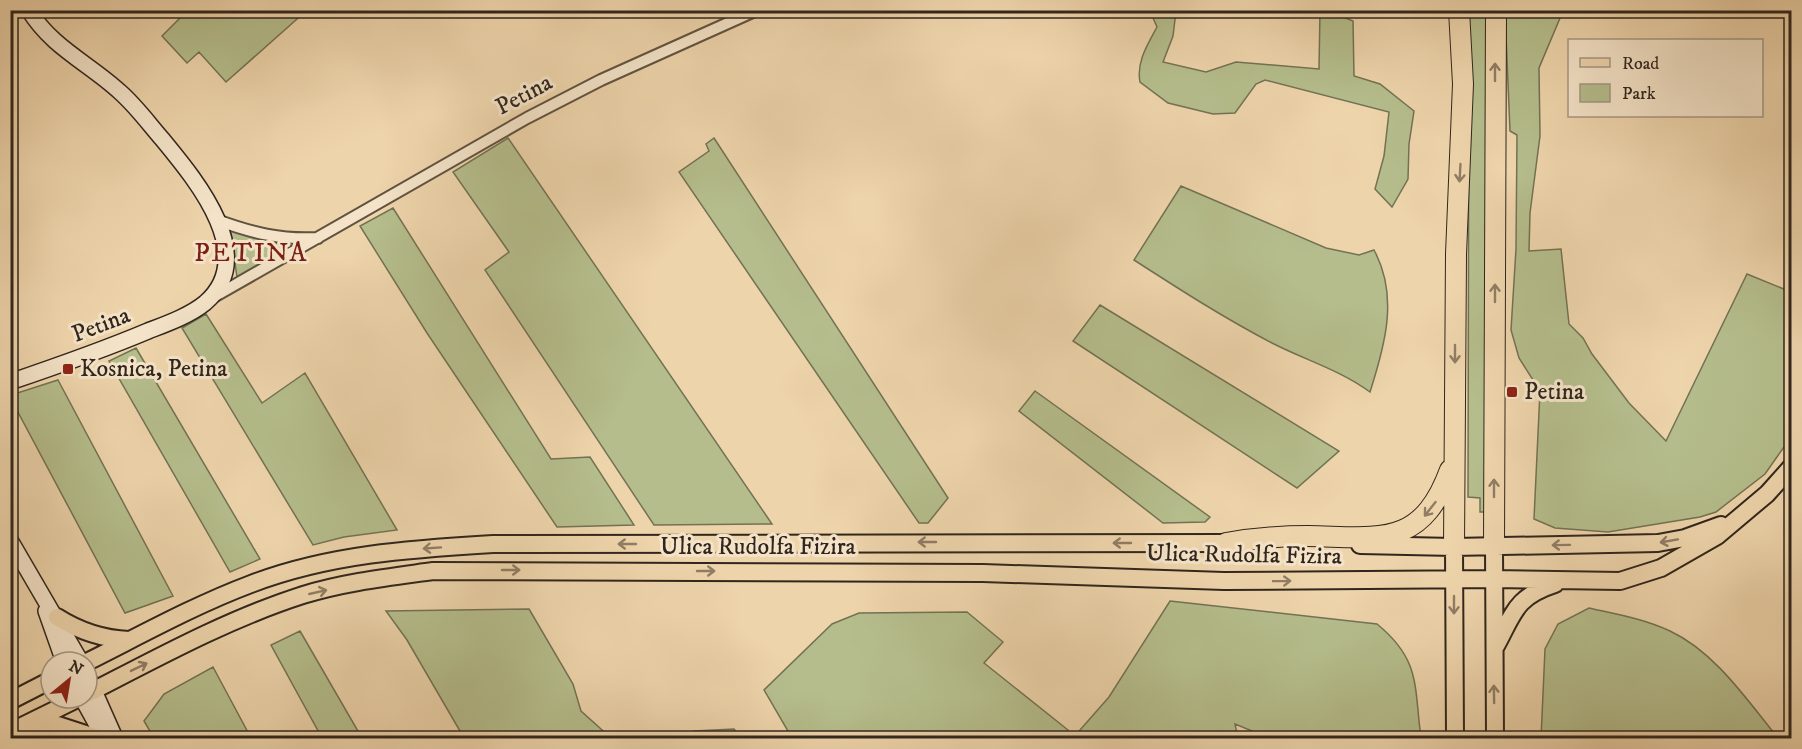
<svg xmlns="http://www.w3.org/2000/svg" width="1802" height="749" font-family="'IM FELL DW Pica',serif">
<rect width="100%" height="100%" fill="#eed4ab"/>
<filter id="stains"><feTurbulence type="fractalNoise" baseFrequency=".00333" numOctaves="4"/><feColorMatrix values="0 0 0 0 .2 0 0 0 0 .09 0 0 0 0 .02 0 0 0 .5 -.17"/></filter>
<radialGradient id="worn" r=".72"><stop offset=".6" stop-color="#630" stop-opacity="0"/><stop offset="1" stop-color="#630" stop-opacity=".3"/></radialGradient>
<path fill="#b5bd8c" stroke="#737254" stroke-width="1.5" d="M1486 10V512H1480V498L1468 497 1469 11Z
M187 11V10L306 11 226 82 199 52 187 63 162 36Z
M1150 11H1176L1173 36 1163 62 1206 72 1236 62 1319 69 1320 11H1328L1353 21 1354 76 1380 84 1414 111 1409 144 1408 179 1392 207 1375 189 1384 156 1389 112 1265 80 1256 84 1235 113 1213 114 1168 103 1140 82C1136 62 1148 44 1157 27Z
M1505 11H1563L1539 68 1540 136 1530 213 1529 251 1561 249 1569 324 1583 338 1592 354 1629 403 1666 441 1747 274 1791 292V437L1765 474 1716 512 1700 517 1608 532 1555 528 1534 519 1540 391 1519 358 1511 330 1516 249 1517 135 1510 131Z
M508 138 772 524 654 525 485 270 509 252 453 172Z
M714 138 948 498 928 523H919L679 172 709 151 706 144Z
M1181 186 1326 248 1359 255 1374 250C1399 296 1385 345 1370 392 1340 370 1305 360 1272 343 1224 318 1179 289 1134 260Z
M393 208 551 459 590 457 634 525 557 527 427 333 360 226Z
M230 229 281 245 284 252 237 277Z
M1100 305 1339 451 1297 488 1073 341Z
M206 314 262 403 305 373 397 530 344 537 313 545 182 328Z
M136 348 260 559 230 572 109 361Z
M58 380 173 596 125 613 11 399V395Z
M1035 391 1210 517 1205 522 1163 523 1019 411Z
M1170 601 1377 624C1421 660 1414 686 1421 738H1269L1235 724 1238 738H1073L1109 697Z
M1589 608C1616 614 1645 619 1670 631 1715 652 1747 700 1778 738H1541L1545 649 1558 624Z
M529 609 573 684 581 711 611 738H464L407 640 386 611Z
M967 612 1003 642 984 663 1068 730 1061 738H792L764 690 832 624 859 613Z
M300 631 362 738H322L271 645Z
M213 667 251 738H154L144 721 164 694Z
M734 729 741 738H674L694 731Z"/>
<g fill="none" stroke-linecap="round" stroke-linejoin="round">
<g stroke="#605240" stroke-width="14">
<path id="street" d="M217 220C252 233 281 240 318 238
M212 298 527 118 601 80 757 10"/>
</g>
<g stroke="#31261d" stroke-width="18">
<path id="secondary" d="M10 382C57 366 103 350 148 331 166 324 189 316 205 303 260 256 195 179 163 140 149 124 136 106 120 92 90 64 51 47 29 10
M10 540 81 662
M46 611 64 662
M87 675 115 738
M82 698 104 738"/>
</g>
<g stroke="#31261d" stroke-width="20">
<path id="primary" d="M1360 545 1454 547 1658 543 1685 538 1721 525
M1494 546 1495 738
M1454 547 1455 738
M57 617C79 631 103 639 129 640
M1496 646C1514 613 1515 597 1555 584
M87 662C141 635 195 605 251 584 329 554 411 549 493 544L1238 543
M87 694C157 658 228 619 303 595 345 582 390 577 433 571L983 573 1224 581 1494 579 1620 581 1661 568 1717 536 1767 494 1792 466
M10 701 51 680
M29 723 58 725 98 738
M10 732 79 698"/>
</g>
<g stroke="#31261d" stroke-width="22">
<path id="highway" d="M1226 543C1254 538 1280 536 1308 536 1379 537 1421 549 1450 470
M1494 546 1496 10
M1454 547 1456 254 1463 84 1459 10"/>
</g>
<use href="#street" stroke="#f4e3c8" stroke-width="10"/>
<use href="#secondary" stroke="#f4e3c8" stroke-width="15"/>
<use href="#primary" stroke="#eed4ab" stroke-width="16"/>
<use href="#highway" stroke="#eed4ab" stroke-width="20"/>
</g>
<defs><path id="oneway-shaft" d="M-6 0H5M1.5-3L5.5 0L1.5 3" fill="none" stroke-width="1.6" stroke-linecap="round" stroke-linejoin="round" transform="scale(1.5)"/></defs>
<g stroke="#907d64">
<use href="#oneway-shaft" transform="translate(1495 72) rotate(-90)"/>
<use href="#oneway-shaft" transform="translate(1460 173) rotate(93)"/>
<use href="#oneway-shaft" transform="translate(1495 293) rotate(-90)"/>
<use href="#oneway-shaft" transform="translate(1455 354) rotate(90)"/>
<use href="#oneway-shaft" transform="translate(1494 488) rotate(-90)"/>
<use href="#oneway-shaft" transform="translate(1430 509) rotate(128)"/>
<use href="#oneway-shaft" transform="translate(1669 541) rotate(170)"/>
<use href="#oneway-shaft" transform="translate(927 542) rotate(180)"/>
<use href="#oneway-shaft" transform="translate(1122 543) rotate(-180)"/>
<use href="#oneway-shaft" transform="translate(627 544) rotate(180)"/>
<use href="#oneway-shaft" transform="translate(1561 545) rotate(179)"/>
<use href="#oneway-shaft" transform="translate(432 548) rotate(176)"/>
<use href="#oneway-shaft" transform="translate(511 570)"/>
<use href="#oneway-shaft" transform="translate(706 571)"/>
<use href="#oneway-shaft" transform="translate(1282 581) rotate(-1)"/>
<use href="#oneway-shaft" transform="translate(318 592) rotate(-13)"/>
<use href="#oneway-shaft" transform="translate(1454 605) rotate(90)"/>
<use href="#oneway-shaft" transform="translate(139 667) rotate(-26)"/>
<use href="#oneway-shaft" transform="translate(1494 694) rotate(-91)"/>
</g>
<g fill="#8f2418" stroke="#f4e3c8" stroke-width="2">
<rect x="62" y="363" width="12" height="12" rx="3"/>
<rect x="1506" y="386" width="12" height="12" rx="3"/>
</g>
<g text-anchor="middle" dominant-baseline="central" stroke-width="6" stroke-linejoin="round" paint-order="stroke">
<g font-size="24" fill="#31261d" stroke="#f4e3c8">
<text transform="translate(524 95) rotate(-28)">Petina</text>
<text transform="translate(101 325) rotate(-21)">Petina</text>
<text x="758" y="547">Ulica Rudolfa Fizira</text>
<text transform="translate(1244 555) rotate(1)">Ulica Rudolfa Fizira</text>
</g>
<g font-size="24" fill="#31261d" stroke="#f4e3c8" text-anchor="start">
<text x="80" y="369">Kosnica, Petina</text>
<text x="1524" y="392">Petina</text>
</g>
<g font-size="27" letter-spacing="1.5" fill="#7a1f14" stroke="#f4e3c8">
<text x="251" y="253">PETINA</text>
</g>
</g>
<rect width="1802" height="749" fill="none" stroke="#eed4ab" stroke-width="36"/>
<rect x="12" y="12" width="1778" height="725" fill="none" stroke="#31261d" stroke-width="3"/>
<rect x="18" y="18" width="1766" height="713" fill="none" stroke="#31261d" stroke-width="1.5"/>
<rect x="1568" y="39" width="195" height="78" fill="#f4e3c8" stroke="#a69784" stroke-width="1.5"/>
<rect x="1580" y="58" width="30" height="9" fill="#eed4ab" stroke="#a69784" stroke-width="1.5"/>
<text x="1622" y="69" font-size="18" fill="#31261d">Road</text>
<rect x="1580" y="84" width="30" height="18" fill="#b5bd8c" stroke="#a69784" stroke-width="1.5"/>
<text x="1622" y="99" font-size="18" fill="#31261d">Park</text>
<g transform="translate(69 680) rotate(30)"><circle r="28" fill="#f4e3c8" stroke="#a69784" stroke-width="1.5"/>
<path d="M0-4.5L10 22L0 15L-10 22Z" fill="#8f2418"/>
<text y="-9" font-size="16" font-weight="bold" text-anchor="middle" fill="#31261d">N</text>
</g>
<rect width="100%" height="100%" filter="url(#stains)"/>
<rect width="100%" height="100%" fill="url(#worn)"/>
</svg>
